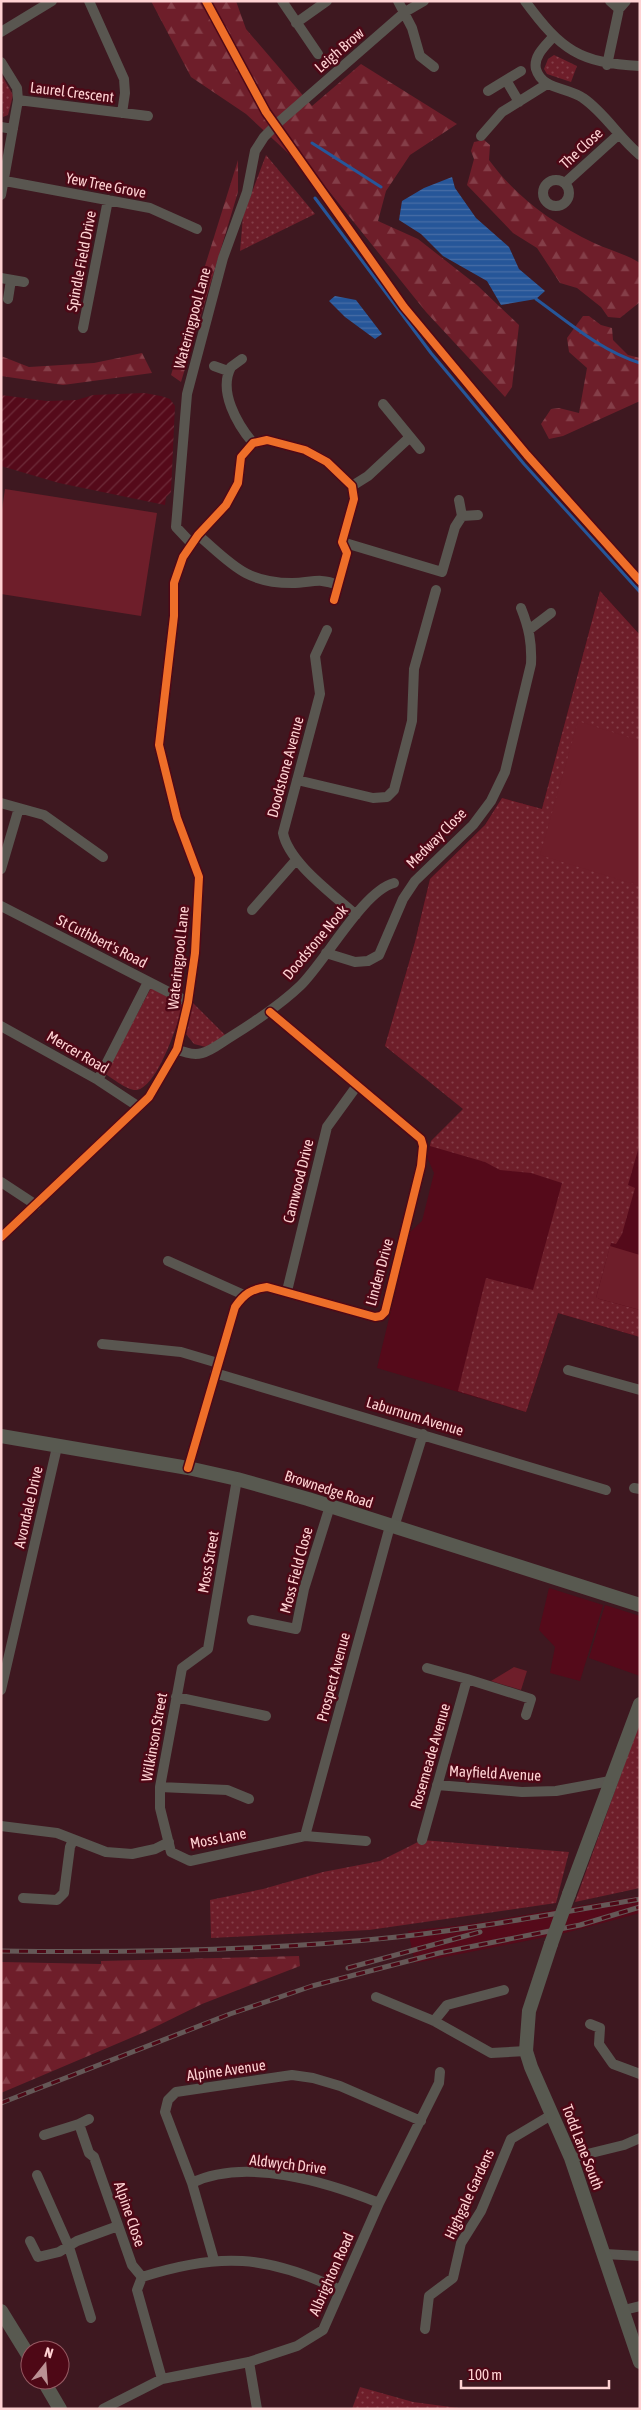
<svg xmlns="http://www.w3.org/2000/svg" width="641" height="2410" font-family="'Asap Condensed',sans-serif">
<defs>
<pattern id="industrial-furrows" width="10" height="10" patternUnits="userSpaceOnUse" patternTransform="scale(1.25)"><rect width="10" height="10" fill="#550a1a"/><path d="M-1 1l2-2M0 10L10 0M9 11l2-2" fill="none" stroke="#6e2d3a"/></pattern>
<pattern id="grass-dots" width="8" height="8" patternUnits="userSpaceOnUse" patternTransform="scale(1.25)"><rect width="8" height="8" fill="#6e1e2a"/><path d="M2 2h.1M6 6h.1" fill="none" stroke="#843e48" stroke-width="1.8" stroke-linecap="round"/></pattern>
<pattern id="forest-firs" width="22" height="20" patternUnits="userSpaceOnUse" patternTransform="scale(1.25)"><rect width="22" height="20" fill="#6e1e2a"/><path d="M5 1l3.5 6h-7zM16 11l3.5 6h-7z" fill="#843e48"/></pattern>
<pattern id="water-rules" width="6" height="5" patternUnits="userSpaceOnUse" patternTransform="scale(1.25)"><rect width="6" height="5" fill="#265699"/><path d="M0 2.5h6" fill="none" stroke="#476da6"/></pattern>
</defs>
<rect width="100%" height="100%" fill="#3e1820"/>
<path fill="#550a1a" d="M600 591 640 635V1337L558 1313 526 1412 377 1368 410 1232 422 1221 434 1173 427 1157 431 1141 464 1109 385 1046 415 942 430 879 485 825 502 798 542 809Z
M549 1588 603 1605 580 1681 550 1673 555 1647 539 1630Z
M605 1605 640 1616V1676L589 1658Z
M640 1896V1913L565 1933 415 1963 408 1931 464 1925Z"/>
<path fill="url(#industrial-furrows)" d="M144 393 161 396 170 399 175 406 171 492 166 497 165 505 59 483 1 466V395L47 401 77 400 93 395Z"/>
<path fill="url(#grass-dots)" d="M554 55 577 66 571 82 547 74 544 69 548 59Z
M1 74 13 95 8 115 3 117Z
M266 155 315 214 240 251 243 216Z
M600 591 640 635V1143L628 1185 635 1188 622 1234 616 1244 611 1243 596 1298 640 1310V1337L558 1313 526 1412 458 1391 486 1278 533 1290 562 1183 531 1173 500 1170 485 1162 430 1146 431 1141 463 1109 385 1046 415 942 430 879 485 825 502 798 542 809Z
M151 988 183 1005C178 1023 158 1086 137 1090 127 1091 113 1078 105 1074Z
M192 1002 226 1036 206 1047 194 1044 186 1034Z
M640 1721V1888L575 1902Z
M422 1840 569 1852 556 1903 369 1930 211 1938 210 1900 263 1889 323 1872 380 1861Z
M360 2387 413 2402 466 2409H352Z"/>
<path fill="url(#forest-firs)" d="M151 1H236L246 29 312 106 361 64 457 124 410 155 386 191 378 221 418 239 478 286 519 325 512 387 505 397 426 312 328 190 246 114 191 77Z
M484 140 490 145 489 160C517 198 552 223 594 243 609 250 626 254 640 263V302L620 318 608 317 601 307 577 288 560 283 537 248 513 233 467 185 474 159 471 151 474 142Z
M238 160V192L181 382 171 375Z
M583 316H589L601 325 612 328 613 340 628 355 640 358V401L563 436 549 439 541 424 551 409 559 408 579 413 587 368 569 352 567 338Z
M142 353 152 373 63 385 1 376V356L29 367 94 363Z
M299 1956 300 1966 202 2004 147 2031 1 2093V1962L101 1964V1961Z"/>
<path fill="#6e1e2a" d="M5 489 157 513 141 616 1 594V516Z
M578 721 640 741V886L540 855Z
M610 1246 640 1255V1310L596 1298Z
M514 1667 527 1671 521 1690 491 1681Z"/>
<path fill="url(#water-rules)" d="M452 177 455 188 476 218 509 247 519 269 545 291 536 299 501 305 487 281 443 256 421 234 399 220 402 201 424 188Z
M335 296 356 300 382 334 375 339 345 317 329 301Z"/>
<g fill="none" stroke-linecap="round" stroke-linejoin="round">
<path stroke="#265699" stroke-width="3" d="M312 143 381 187
M315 198 431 353 524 464 640 592
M536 299C568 322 601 351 640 363"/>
<path stroke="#595650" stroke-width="10" d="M89 1 124 79 125 93 122 113
M282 1 318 54
M398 1 412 28 420 56 434 67
M525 1C561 50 579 63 640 66
M610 1 619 9
M296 23 327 1
M1 32 52 1
M553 37C546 45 533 56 536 69 542 90 568 87 583 98 605 113 619 138 640 155
M1 62 17 88 18 100 1 195
M607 65 619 9 626 1
M506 80 519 102
M488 91 521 71
M18 100 148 116
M1 127 13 129
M481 136 502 112 547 84
M543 193a13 13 0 1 1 26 0a13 13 0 1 1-26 0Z
M5 181 150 208 197 229
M565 183 618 135
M1 278 24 282
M8 299 11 280
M83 328 108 200
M242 359 231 367C218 391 237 424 253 443
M214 366 228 371
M383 404 420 449
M352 486 368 476 410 437
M462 516 478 515
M198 535C232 564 245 583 292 583 311 583 319 577 338 585
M342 542 442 572 455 527 462 516 459 500
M192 544 176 527 187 394 223 258 247 192 255 151 264 137 280 121 405 12 424 1
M530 629 551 613
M327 630 315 656 320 694 283 833C289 863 333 894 356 915
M297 780 373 798 387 797 394 790 412 721 414 669 436 590
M1 803 44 815 103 857
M1 869 19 808
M1 906 188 1002
M252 910 296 860
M326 953 355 962 368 961 379 955 403 899 415 881 473 825 491 801 505 772 531 664C532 643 529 628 521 608
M1 1026 98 1080 139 1107
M177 1049C202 1061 211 1049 232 1036 256 1021 279 1006 300 986 325 962 363 891 394 883
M98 1080 148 982
M1 1182 36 1205
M1 1237 149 1097 177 1049 188 1002 195 953 199 877 177 818 159 745 174 616V583L183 557 198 535 226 505 238 483 241 457 253 443 267 440 305 450 327 462 352 486 354 499 342 542 347 553 334 600
M168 1261 244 1295
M287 1291 327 1127 356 1087
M102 1344 181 1352 218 1363
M568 1370 640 1390
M215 1373 606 1490
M188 1468 235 1307C244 1294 251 1289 267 1287L375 1317 381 1316 385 1312 421 1166 423 1146 421 1139 270 1012
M237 1479 208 1649 182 1668 160 1787V1808L171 1852 190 1861 305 1836 366 1841
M634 1488 640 1489
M394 1527 423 1434
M252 1620 296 1629 304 1589 330 1506
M427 1668 467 1679
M1 1690 57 1447
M176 1697 266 1716
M437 1785 522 1792 556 1791 610 1781
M160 1787 227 1790 249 1799
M1 1826 57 1833 106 1852 132 1854 155 1849 169 1842
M305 1836 390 1526
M422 1840 467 1679 531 1699 526 1715
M23 1898 57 1900 64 1893 70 1847 73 1840
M376 1997 434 2021 491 2053 526 2051
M434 2021 447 2005 504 1990
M590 2024 600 2028 599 2044 613 2064 640 2074
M79 2124 89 2119
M44 2135 79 2124 89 2153 94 2157 132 2265 142 2277
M571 2158 624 2145 640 2138
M37 2175 69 2247 91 2318
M192 2183C245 2157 327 2182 379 2203
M30 2241 38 2257 59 2252 77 2241 118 2226
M605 2254 640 2256
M214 2260 192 2183 165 2112 168 2100 176 2092 292 2075 313 2078 340 2086 421 2121
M624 2310 640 2306
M425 2329 429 2296 453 2278 461 2243 481 2211 511 2139 553 2114
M249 2362 257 2409
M162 2379 137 2290 142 2277C219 2252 267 2255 340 2290
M103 2409 162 2379 249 2362 297 2346 323 2330 379 2203 439 2083 440 2072"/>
<path stroke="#585950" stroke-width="14" d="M1 1436 188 1468 237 1479 308 1499 640 1605
M569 1894 640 1704
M551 1944 529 2011 526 2051 531 2067 571 2158 640 2362
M1 2311 30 2358
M43 2380 60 2409"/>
<g stroke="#655857" stroke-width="5">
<path id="rail" d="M1 1951C133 1953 266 1951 397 1937 478 1928 559 1913 640 1899
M348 1968 480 1932
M1 2103 230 2014 312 1986 439 1953 580 1925 640 1907"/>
</g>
<use href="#rail" stroke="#4e0816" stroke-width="3" stroke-dasharray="9" stroke-linecap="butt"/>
<path stroke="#585950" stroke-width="14" d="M551 1944 569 1894"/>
<g stroke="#4e0816" stroke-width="11">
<path id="cycleway" d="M206 1 266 112 404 307 527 455 640 581
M1 1237 149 1097 177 1049 188 1002 195 953 199 877 177 818 159 745 174 616V583L183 557 198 535 226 505 238 483 241 457 253 443 267 440 305 450 327 462 352 486 354 499 342 542 347 553 334 600
M188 1468 235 1307C244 1294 251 1289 267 1287L375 1317 381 1316 385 1312 421 1166 423 1146 421 1139 270 1012"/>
</g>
<use href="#cycleway" stroke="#ee6e29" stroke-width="8"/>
</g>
<g text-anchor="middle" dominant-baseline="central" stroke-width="5" stroke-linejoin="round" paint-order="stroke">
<g font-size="15" fill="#ffd2d3" stroke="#4e0816">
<text transform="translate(339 50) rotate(-41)">Leigh Brow</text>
<text transform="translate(72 92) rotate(7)">Laurel Crescent</text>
<text transform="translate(581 148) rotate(-43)">The Close</text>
<text transform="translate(106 185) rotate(11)">Yew Tree Grove</text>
<text transform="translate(81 261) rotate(-79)">Spindle Field Drive</text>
<text transform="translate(192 318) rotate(-75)">Wateringpool Lane</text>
<text transform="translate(285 767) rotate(-75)">Doodstone Avenue</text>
<text transform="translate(436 838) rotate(-45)">Medway Close</text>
<text transform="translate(102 941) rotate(27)">St Cuthbert's Road</text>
<text transform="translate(315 942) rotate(-50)">Doodstone Nook</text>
<text transform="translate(178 958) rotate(-84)">Wateringpool Lane</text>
<text transform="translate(78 1052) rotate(30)">Mercer Road</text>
<text transform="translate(298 1181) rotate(-76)">Camwood Drive</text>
<text transform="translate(379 1272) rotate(-75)">Linden Drive</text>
<text transform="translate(415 1416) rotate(17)">Laburnum Avenue</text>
<text transform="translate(329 1489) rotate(18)">Brownedge Road</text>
<text transform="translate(28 1507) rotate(-77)">Avondale Drive</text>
<text transform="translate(208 1562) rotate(-80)">Moss Street</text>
<text transform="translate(296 1570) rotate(-75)">Moss Field Close</text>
<text transform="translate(333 1677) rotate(-75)">Prospect Avenue</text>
<text transform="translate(154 1737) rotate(-80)">Wilkinson Street</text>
<text transform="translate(430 1756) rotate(-74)">Rosemeade Avenue</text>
<text transform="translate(495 1773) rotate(3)">Mayfield Avenue</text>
<text transform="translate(218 1838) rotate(-11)">Moss Lane</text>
<text transform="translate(226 2070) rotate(-8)">Alpine Avenue</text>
<text transform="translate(583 2147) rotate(69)">Todd Lane South</text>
<text transform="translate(288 2164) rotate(7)">Aldwych Drive</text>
<text transform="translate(469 2194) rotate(-65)">Highgale Gardens</text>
<text transform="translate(130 2214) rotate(71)">Alpine Close</text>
<text transform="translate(331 2274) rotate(-66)">Albrighton Road</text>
</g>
</g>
<rect width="641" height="2410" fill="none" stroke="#ffd2d3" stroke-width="5"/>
<g transform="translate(45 2365) rotate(17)"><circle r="24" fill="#4e0816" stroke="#955962"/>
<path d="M0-4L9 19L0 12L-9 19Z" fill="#bb9194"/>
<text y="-8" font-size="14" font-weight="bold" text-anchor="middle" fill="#ffd2d3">N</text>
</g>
<path d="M461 2380v8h148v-8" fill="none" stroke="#ffd2d3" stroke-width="2.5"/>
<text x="468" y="2380" font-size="15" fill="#ffd2d3" stroke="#4e0816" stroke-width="4" paint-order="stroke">100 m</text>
</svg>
